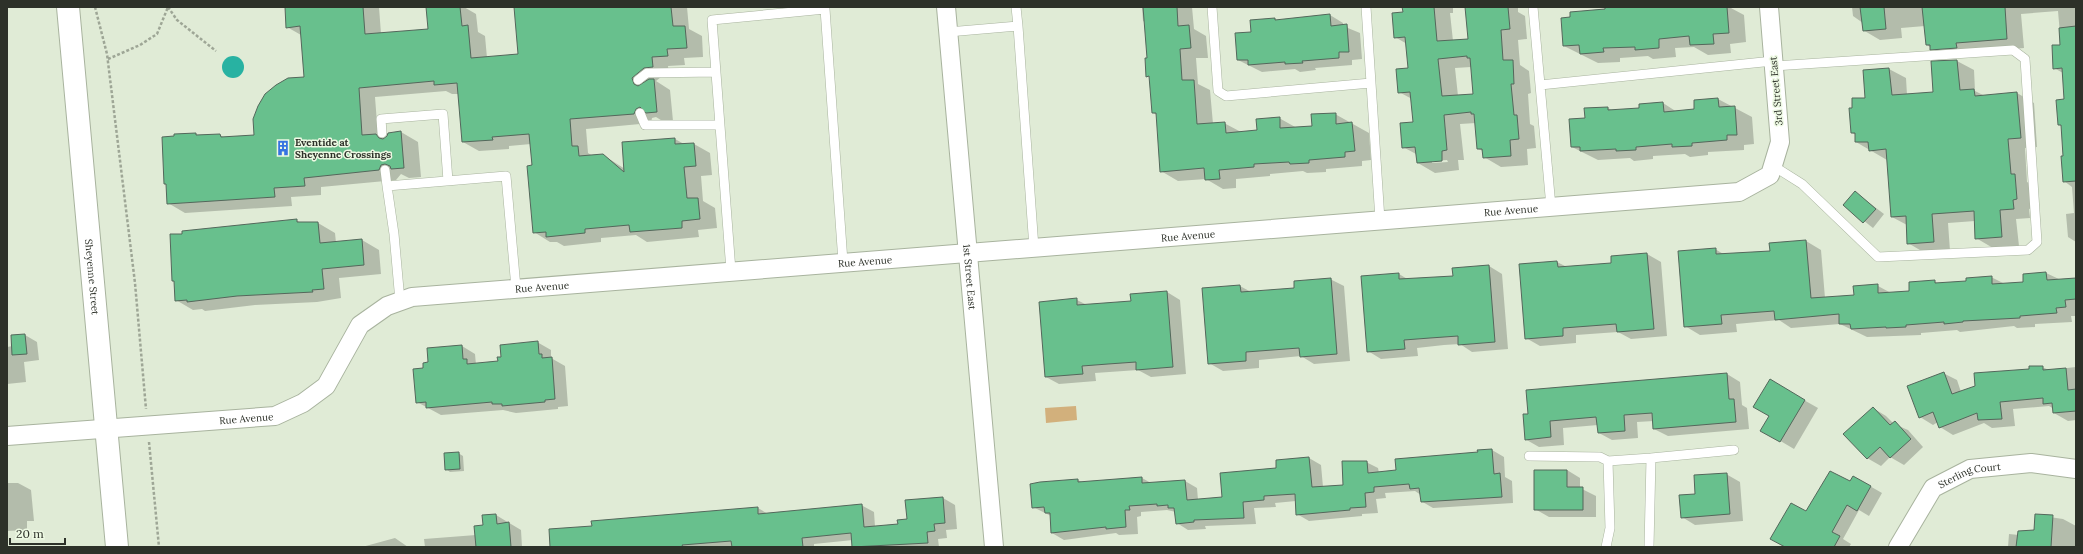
<svg xmlns="http://www.w3.org/2000/svg" width="2083" height="554" font-family="Lora,serif">
<rect width="100%" height="100%" fill="#e0ebd6"/>
<path fill="#d2b07c" d="M1076 406 1077 420 1046 423 1045 408Z"/>
<path fill="#28b2a2" d="M222 67a11 11 0 1 1 22 0a11 11 0 1 1-22 0Z"/>
<path fill="#0003" fill-rule="evenodd" d="M286 7H379L381 34 429 30 427 7H464L476 14 478 32 485 36 487 58 519 55 515 7H687L689 29 702 36 703 57 684 58 685 65 668 66 669 76 661 77 656 81 670 90 673 121 664 122 656 117 652 118 651 123 586 129 588 153 593 156 603 155 625 169 675 139 684 144H694L710 153 712 175 701 176 703 201 715 208 717 228 698 230 699 237 647 242 636 235 601 238V242L564 246 557 242H550L534 232 531 144 509 146V149L479 151 463 142 459 94H452L446 91 375 97 378 136 384 139 401 132 418 142 421 177 409 178 401 174 396 180 321 187V195L291 197 292 206 185 213 168 203 167 185 165 184 175 137 196 134 199 136 220 135 225 138 255 136 305 77 301 35 287 27Z
M1142 7H1192L1194 29 1206 36 1208 58H1196L1198 84 1210 90 1213 124 1224 123 1241 132 1258 131 1279 118 1297 128 1313 126 1335 114 1369 133 1371 160 1362 161V166L1326 169V172L1307 173 1303 171 1270 174V176L1236 179V188L1223 189 1206 179 1178 181 1161 171 1157 115 1153 113 1150 77 1148 76 1145 22 1143 21Z
M1403 7H1453V13H1450L1453 41 1469 39 1466 7H1518V12L1525 16 1527 39 1518 40 1520 65 1529 71 1531 93 1528 94 1530 124 1534 126 1536 148 1527 149 1528 165 1501 167 1484 157 1483 151 1478 149 1476 123 1460 124 1464 160H1458L1459 170 1435 173 1418 163 1416 154 1403 147 1414 123 1412 99 1399 92 1409 68 1407 44 1395 37 1404 13ZM1471 67 1474 94 1458 96 1455 68ZM1447 160 1448 162 1432 163V161Z
M1614 7H1729L1744 15 1746 42 1730 44 1731 53 1708 55 1694 47 1675 48 1676 57 1653 59 1648 56 1620 58V62L1598 63 1564 46 1606 10Z
M1852 7H2076V242L2068 237 2066 214 2074 213 2072 187 2064 181 2065 157 2062 126 2059 125 2065 100 2063 73 2054 68 2061 46 2058 11 2021 14 2024 48 1973 52 1948 59 1927 45 1925 26 1901 28 1902 38 1880 40 1863 30V23L1853 16Z
M1330 15 1343 23V26L1360 33 1362 59 1352 60V65L1315 68 1316 70 1300 72 1295 69 1262 72 1238 60 1252 33 1251 21 1275 19 1278 21Z
M1957 61 1974 70 1975 91 1985 96 2017 93 2034 103 2037 147 2025 148 2027 182 2031 184 2033 208 2029 209 2030 218 2016 219 2019 246 1993 248 1976 238 1975 221 1948 223 1950 251 1925 253 1908 243 1907 225 1892 217 1887 160 1856 142V135L1852 133 1854 109 1866 98 1864 71 1889 69 1906 78 1907 95 1934 93 1932 62Z
M1718 99 1752 117 1754 144 1744 145V150L1708 152V155L1690 157 1685 154 1653 156V159L1634 161 1630 158 1598 160 1572 147 1586 119 1608 108 1613 111 1640 109 1663 103 1677 112 1695 110Z
M1855 192 1884 214 1873 228 1844 205Z
M296 220 301 223H318L335 233 336 243 362 240 379 250 381 274 339 278 341 298 317 302 255 305 205 311 202 309 193 310 176 300 175 282 173 281Z
M1806 241 1821 250 1825 298 1855 296 1878 286 1891 293 1911 292 1934 281 1939 284 1967 282 1991 277 2005 284 2024 283 2046 273 2076 287V316H2071L2072 322 2035 324V327L2017 328 2014 326 1960 332 1957 330 1921 333V335L1867 337 1840 324 1791 328 1779 320 1736 324 1737 332 1700 335 1685 326 1715 249 1725 255 1771 252Z
M1647 254 1661 262 1667 336 1631 339 1618 332 1576 335V343L1540 346 1526 338 1557 262 1567 267 1612 264V257Z
M1489 266 1502 274 1508 349 1472 352 1460 344 1444 345 1417 348 1418 356 1381 359 1368 351 1399 274 1409 280 1454 277Z
M1330 279 1344 286 1350 361 1314 364 1301 356 1259 360V368L1223 371 1209 363 1203 289 1240 286 1251 292 1295 289Z
M1167 292 1180 300 1186 374 1151 377 1138 370 1095 373 1096 381 1059 384 1046 377 1077 300 1087 305 1132 302Z
M25 335 37 342 39 360 24 362 26 382 7 384V347L13 346 12 336Z
M537 342 551 350V358L565 366 568 406 558 407V409L516 413 503 410 441 415 417 402 424 369 429 363 462 346 475 354 476 365 499 362Z
M2042 367 2049 370 2076 367V420L2068 421 2054 413V409L2049 406 2013 409 2015 426 1992 428 1984 423 1953 435 1940 427 1938 422 1933 425 1920 417 1943 373 1957 380 1961 392Z
M1727 374 1740 382 1742 405 1747 408 1749 429 1668 436 1654 429V421L1637 422 1638 438 1612 440 1599 433 1598 425 1563 428 1564 445 1539 447 1525 439 1524 415Z
M1770 381 1818 408 1794 449 1762 430 1770 416Z
M1873 408 1886 416 1894 424 1908 430 1923 447 1904 465 1890 457 1881 466 1867 458Z
M1492 450 1504 457 1505 477 1512 481 1513 503 1433 508 1421 501V495L1415 491 1385 493 1386 498 1376 499 1378 513 1362 514V516L1309 521 1297 514 1296 501 1275 503 1276 507 1254 508 1256 524 1205 526 1206 529 1188 530 1177 523 1176 512 1167 510 1141 512V516L1137 517 1138 534 1119 535 1116 533 1064 540 1052 533 1051 516 1033 507 1078 480 1082 482 1142 478 1151 483 1185 481 1197 488 1198 500 1223 498 1277 469V461L1309 458 1321 465 1323 487 1345 486 1366 462 1378 468 1379 473 1397 471Z
M458 453 463 456 464 471 450 472 446 469Z
M1567 470 1580 478V488L1596 496V517H1549L1535 509Z
M1726 474 1740 482 1743 521 1695 525 1682 517Z
M1854 477 1882 493 1869 516 1859 510 1843 539 1851 544 1849 547H1786L1807 513 1850 483Z
M7 483H18L31 490 34 521H27V530L7 531Z
M943 498 955 505 957 529 946 530 947 538 938 539 939 547H853V540L814 544V547H551L593 527 758 508 768 514 861 505 874 512 875 527 899 525Z
M496 515 521 530 522 547H425L424 539 476 535 484 525 483 516Z
M2036 515 2063 519 2076 526V547H2008L2009 534 2019 535 2034 531Z
M395 538 408 547H362Z"/>
<path fill="#68c08d" stroke="#54675b" fill-rule="evenodd" d="M285 7H363L365 34 428 29 426 7H460L462 26 468 25 471 58 518 54 514 7H671L673 26H685L687 48 667 49 668 56 652 57 653 67 644 68 632 78 634 84 638 86 649 79H654L657 112 646 113 640 107 636 109 634 114 570 119 572 146H578L579 156 603 154 624 172 622 142 675 138V144L694 143 696 166 684 167 687 198H698L700 219 682 221V228L630 232 629 225 585 229V233L546 237V232L533 233 527 166 532 165 529 134 492 137 493 140 462 142 457 83 434 85V81L359 88 362 135 376 134 379 138 383 139 387 136 388 133 401 131 404 168 391 169 390 166 385 164 381 165 379 170 304 178 305 186 274 188 275 197 167 204 166 184H164L162 137 174 136V134L196 133V135L220 134 221 137 254 135 253 119 258 106 265 94 276 85 288 78 304 77 300 26 286 28Z
M1143 7H1177L1178 26 1189 25 1191 48 1180 49 1182 80H1194L1197 124 1225 122 1226 133 1257 130 1256 119 1280 117V128L1312 126 1311 114 1336 113V124L1352 122 1355 151 1345 152V157L1309 160V163L1290 164 1289 162 1254 164V167L1219 170 1220 179 1205 180 1204 168 1160 172 1156 113H1152L1149 76 1146 77 1145 58H1147Z
M1402 7H1434L1437 41 1468 39 1465 7H1508L1510 29 1501 30 1503 60H1513L1514 84H1511L1514 115H1517L1519 139 1510 140 1511 156 1483 158 1482 149H1477L1474 114H1471V112L1444 115 1447 150 1442 151V161L1417 163 1415 147 1402 148 1400 123 1413 122 1410 92 1398 93 1396 69 1408 68 1405 37 1394 38 1392 13 1403 12ZM1467 56V58H1470L1473 94 1442 96 1438 59Z
M1605 7H1727L1729 33 1713 34 1714 44 1690 45 1689 36 1659 39V48L1635 50V47L1603 48 1604 52 1580 54 1579 45 1563 46 1561 18 1570 17V12L1605 9Z
M1860 7H1884L1886 29 1863 31Z
M1922 7H2005L2007 39 1956 43 1957 48 1930 50V45H1926Z
M1330 14 1331 26 1347 24 1349 52H1339V58L1302 61 1303 63 1285 64V62L1248 65V60H1237L1235 33 1251 32 1250 20 1275 18V20Z
M2076 26V181L2063 182 2061 156H2063L2061 125H2058L2056 100 2064 99 2062 68 2053 69 2052 45H2060L2059 28Z
M1957 60 1960 90 1974 89 1975 96 2017 92 2021 138 2008 139 2011 174H2015L2017 199 2013 200 2014 209 2000 210 2002 237 1975 239 1974 211 1932 214 1934 242 1907 244 1906 216 1891 217 1886 149 1869 151 1868 142H1855V133H1851L1849 108H1852V98H1865L1863 70 1889 68 1892 95 1933 92 1931 61Z
M1718 98 1719 107 1735 106 1737 135H1727V140L1692 143V146L1672 147V144L1636 147V150L1616 151V149L1580 151V147H1571L1569 119 1585 118 1584 108 1608 107V110L1639 108V104L1663 102 1664 112 1694 109V100Z
M1855 191 1876 209 1863 223 1843 205Z
M297 219V222H318L320 243 362 239 364 265 322 269 324 289 312 290 313 292 237 296 187 302V300L175 301 174 281H172L170 234H182V231Z
M1806 240 1811 298 1854 295 1853 286 1878 284V293L1909 291V282L1935 280V283L1966 281V278L1992 276V284L2023 282V274L2046 272 2047 280 2076 278V299L2065 300 2066 307 2056 308 2057 313 2020 316V318L1963 321V322L1944 324V322L1906 325V327L1886 328V327L1851 329 1850 324H1839V314L1775 320 1774 311 1721 315 1722 324 1684 327 1678 251 1716 248V254L1770 251 1769 243Z
M1647 253 1654 329 1617 332 1616 324 1563 328V336L1525 339 1519 264 1557 261 1558 267 1611 263V256Z
M1489 265 1495 342 1458 345V336L1430 338 1404 340 1405 349 1367 352 1361 276 1399 273V279L1453 276 1452 268Z
M1331 278 1337 354 1300 357 1299 348 1246 352V361L1208 364 1202 288 1240 285 1241 292 1294 288V281Z
M1167 291 1173 367 1136 370V362L1108 364 1082 366 1083 374 1045 377 1039 302 1077 298V305L1131 301 1130 294Z
M25 334 27 354 12 355 11 335Z
M538 341 539 354H542V358L552 357 555 399 545 400V402L502 406V404H492V402L426 408V402L416 403 413 369 423 368V363L428 362 427 348 462 345 463 359H467V364L498 361 497 357H501L500 345Z
M2029 366H2043V370L2066 368 2068 390 2076 389V411L2053 413 2052 403 2043 404V398L2000 402 2002 419 1978 420 1977 413 1939 428 1933 412 1919 418 1907 386 1944 372 1952 394 1975 386 1974 373 2029 369Z
M1727 373 1729 399H1734L1736 422 1653 429 1652 413 1624 415 1625 431 1598 433 1596 417 1550 421 1551 437 1525 440 1523 414H1528L1526 390Z
M1770 379 1805 400 1780 442 1760 431 1769 416 1753 407Z
M1873 407 1890 425 1895 421 1911 439 1890 458 1880 447 1867 459 1843 434Z
M1492 449 1494 474 1500 473 1502 497 1421 502 1419 488 1410 489 1409 484 1374 487V492L1365 493 1366 507 1350 508V510L1296 515 1295 494 1264 496V500L1243 502 1244 518 1194 520V522L1176 524 1174 508H1168V505L1157 506V504L1129 506 1130 510H1125L1126 527 1106 529V527L1051 533 1050 513H1045L1044 507 1032 508 1030 484 1040 482 1078 479V482L1142 477V483L1185 480 1187 500 1222 497 1220 473 1276 468V460L1309 457 1312 487 1343 485 1342 461H1367L1368 473 1396 470 1395 459 1478 452 1477 450Z
M459 452 460 469 445 470 444 453Z
M1534 470H1567V487H1583V510H1534Z
M1830 471 1850 481 1853 476 1871 486 1857 511 1847 505 1832 532 1840 536 1834 547H1785L1770 539 1791 503 1806 511Z
M1727 473 1730 514 1681 518 1679 495 1695 494 1694 475Z
M943 497 945 523 934 524 935 531 927 532 928 543 852 547 851 533 802 538 803 547H732L731 541 682 545 683 547H550L549 529 592 526 591 521 758 507V514L862 504 864 527 898 524 897 520 907 519 905 500Z
M496 514 497 524 509 522 511 547H476L474 526 483 525 482 515Z
M2035 514 2053 515 2051 547H2016L2018 531 2034 530Z"/>
<g fill="none" stroke-linecap="round" stroke-linejoin="round">
<g stroke="#a8b39e" stroke-width="10">
<path id="service" d="M1212 7 1218 91 1226 96 1371 83
M1366 7 1380 220
M1533 7 1551 207
M1018 26 1034 248
M948 32 1018 26 1016 7
M638 80 647 73 716 72
M1540 85 1773 61
M640 113 645 125H720
M382 133 381 119 443 114 448 181
M1772 165 1802 184 1878 257 2028 250 2037 242 2025 59 2013 50 1773 66
M385 170 387 186
M731 271 712 20 825 9 843 262
M400 301 394 234 387 186 506 176 516 288
M1529 456 1600 457 1608 461
M1651 458 1734 450
M1606 547 1610 528 1608 461 1651 458 1649 547"/>
</g>
<g stroke="#a8b39e" stroke-width="20">
<g id="minor">
<path id="s1" d="M946 7 994 547"/>
<path id="s2" d="M7 436 275 416 303 403 326 386 360 325 387 306 412 297 1739 192 1770 175 1780 142 1769 7"/>
<path id="s3" d="M1898 547 1933 488 1970 469 2031 463 2076 469"/>
</g>
</g>
<g stroke="#a8b39e" stroke-width="24">
<g id="secondary">
<path id="s4" d="M68 7 117 547"/>
</g>
</g>
<path stroke="#9ea696" stroke-width="2.5" stroke-dasharray="3 2" stroke-linecap="butt" d="M95 7 107 54 135 283 146 409
M168 7 177 20 216 51
M108 59 140 45 157 34 168 7
M149 442 159 547"/>
<use href="#service" stroke="#fff" stroke-width="9"/>
<use href="#minor" stroke="#fff" stroke-width="18"/>
<use href="#secondary" stroke="#fff" stroke-width="22"/>
</g>
<defs>
<g id="building-bare" transform="scale(1.2)"><path d="M-4-6H4V6H1V3H-1V6H-4ZM-2.5-4.3h1.7v1.8h-1.7ZM.8-4.3h1.7v1.8H.8ZM-2.5-1h1.7V.8h-1.7ZM.8-1h1.7V.8H.8Z" fill="#3773e1" stroke="#edf9e3" stroke-width="2.5" paint-order="stroke"/></g>
</defs>
<g fill-rule="evenodd">
<use href="#building-bare" x="283" y="148"/>
</g>
<g text-anchor="middle" dominant-baseline="central" stroke-width="3" stroke-linejoin="round" paint-order="stroke">
<g font-size="10" fill="#2d3129" stroke="#edf9e3">
<text transform="translate(1776 91) rotate(-95)">3rd Street East</text>
<text stroke="none"><textPath href="#s2" startOffset="1560">Rue Avenue</textPath></text>
<text stroke="none"><textPath href="#s2" startOffset="1236">Rue Avenue</textPath></text>
<text stroke="none"><textPath href="#s2" startOffset="912">Rue Avenue</textPath></text>
<text stroke="none"><textPath href="#s4" startOffset="271">Sheyenne Street</textPath></text>
<text stroke="none"><textPath href="#s1" startOffset="271">1st Street East</textPath></text>
<text stroke="none"><textPath href="#s2" startOffset="588">Rue Avenue</textPath></text>
<text stroke="none"><textPath href="#s2" startOffset="240">Rue Avenue</textPath></text>
<text stroke="none"><textPath href="#s3" startOffset="108">Sterling Court</textPath></text>
</g>
<g font-size="10" font-weight="bold" fill="#2d3129" stroke="#edf9e3" text-anchor="start">
<text x="295" y="142">Eventide at<tspan x="295" dy="12">Sheyenne Crossings</tspan></text>
</g>
</g>
<rect width="2083" height="554" fill="none" stroke="#2d3129" stroke-width="16"/>
<path d="M10 538v6h55v-6" fill="none" stroke="#2d3129" stroke-width="2"/>
<text x="16" y="538" font-size="12" fill="#2d3129" stroke="#edf9e3" stroke-width="3" paint-order="stroke">20 m</text>
</svg>
